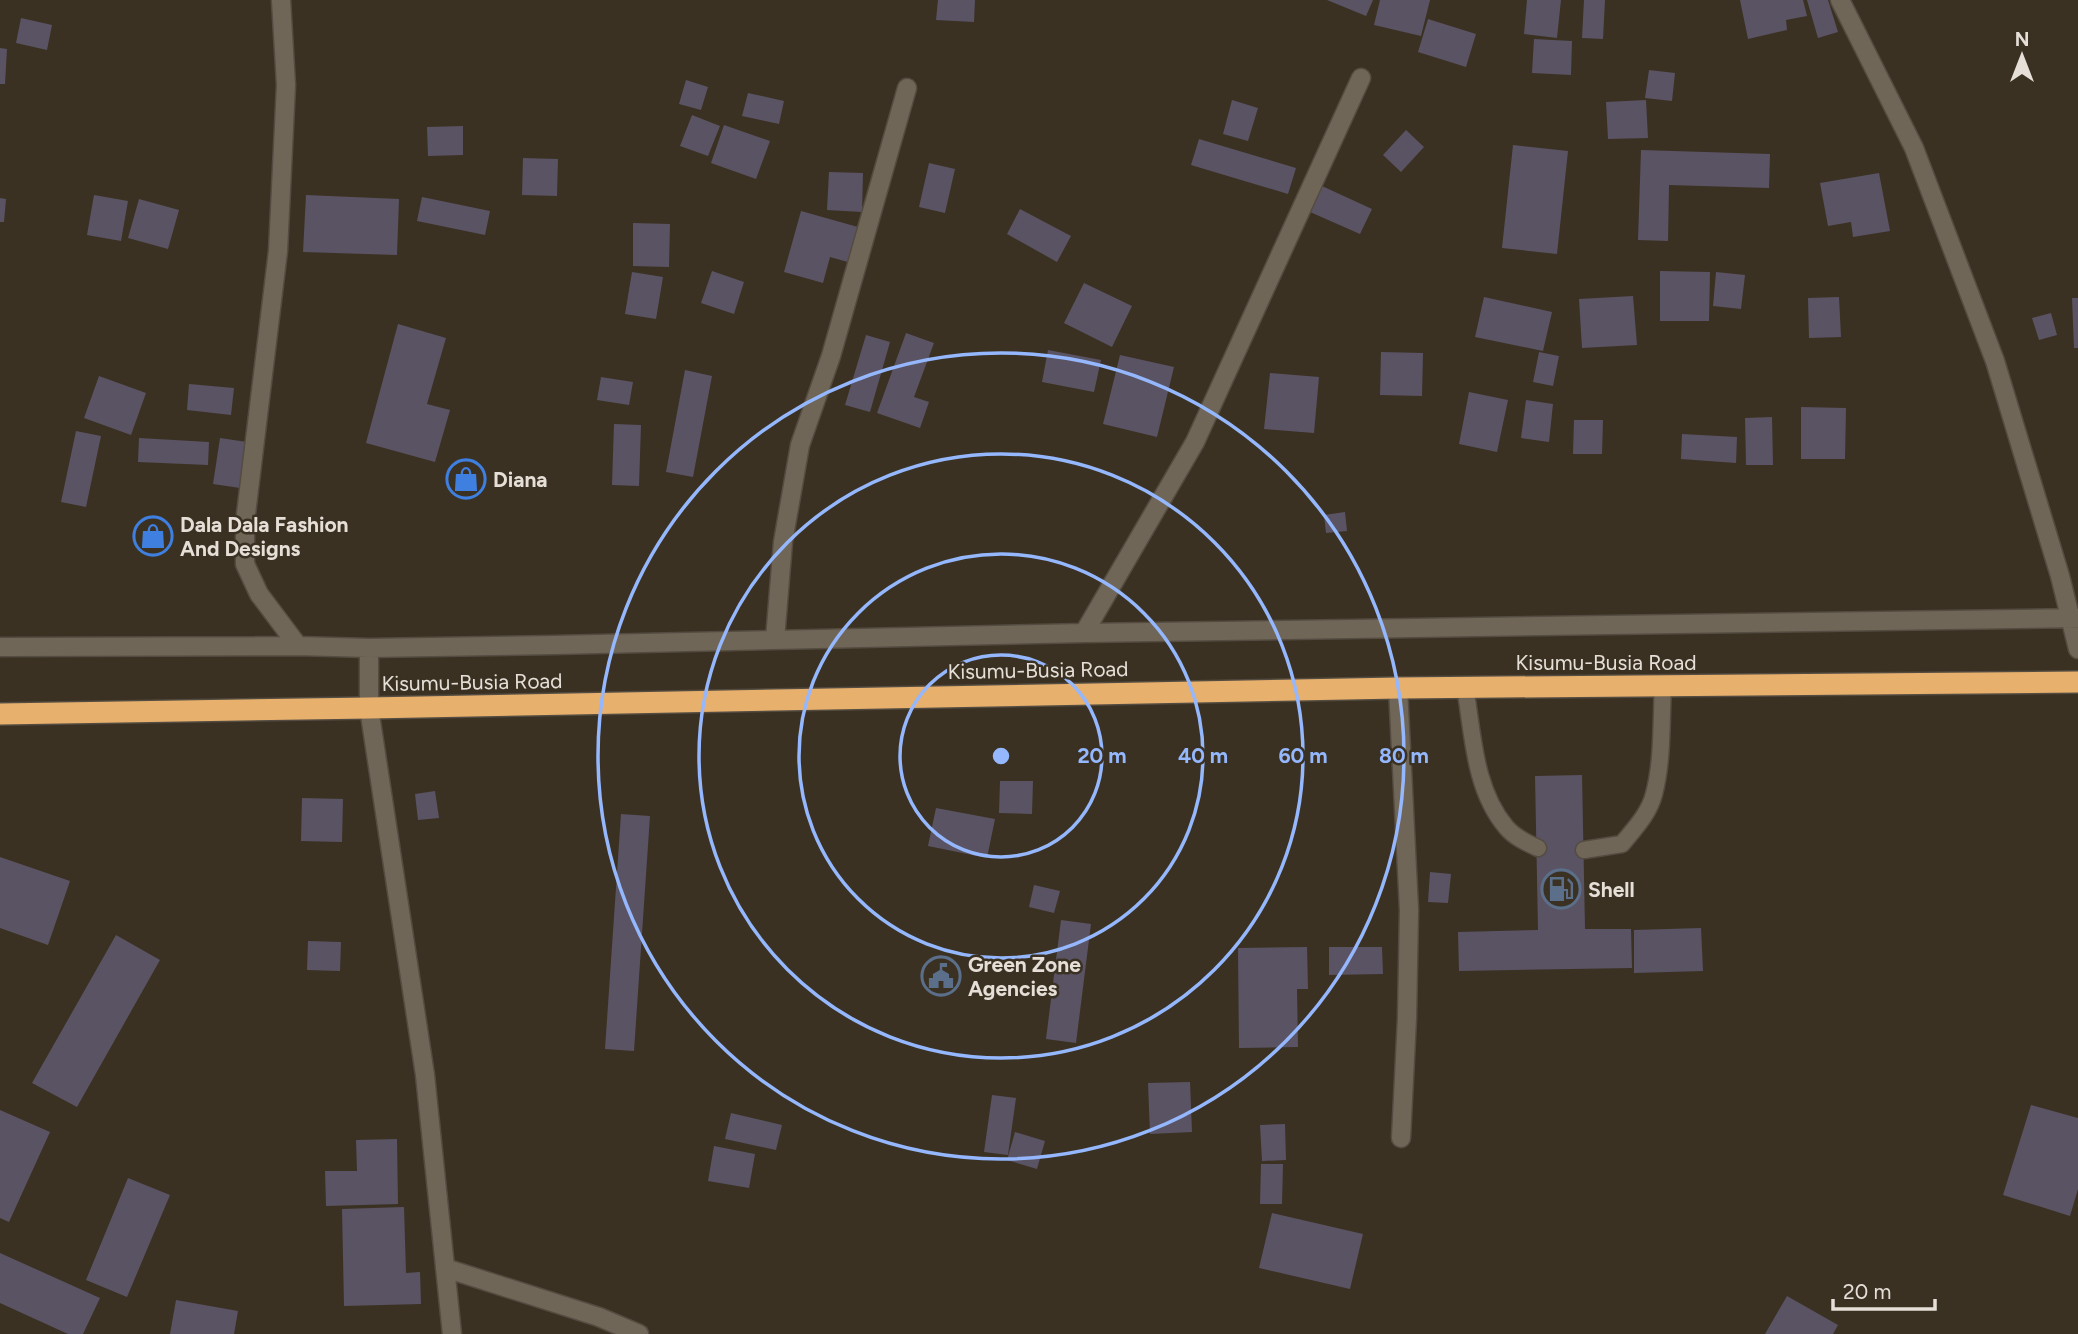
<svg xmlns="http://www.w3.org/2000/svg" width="2078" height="1334" font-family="Figtree,sans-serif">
<rect width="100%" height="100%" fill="#3a3123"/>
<path fill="#5a5363" d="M938 0H975L974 22 936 20Z
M1327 0H1373L1366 16Z
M1380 0H1430L1421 36 1374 25Z
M1527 0H1561L1557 38 1524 34Z
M1584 0H1605L1603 39 1582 38Z
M1740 0H1803L1807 16 1786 20 1787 30 1748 39Z
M1807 0H1828L1838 32 1818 38Z
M21 18 52 25 47 50 16 43Z
M1428 19 1476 34 1466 67 1418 52Z
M1534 39 1572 41 1571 75 1532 73Z
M0 48 7 49 5 84H0Z
M1649 70 1675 73 1672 101 1645 98Z
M686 80 708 87 701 110 679 104Z
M748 93 784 101 779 124 742 116Z
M1232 100 1258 108 1248 141 1223 134Z
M1646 100 1648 138 1608 139 1606 102Z
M692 115 720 126 708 156 680 146Z
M724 125 770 141 756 179 711 163Z
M463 126V155L428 156 427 127Z
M1406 130 1424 147 1401 172 1383 155Z
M1199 139 1296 168 1288 194 1191 165Z
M1513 145 1568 151 1557 254 1502 248Z
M1641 150 1770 154 1769 188 1669 185 1668 241 1638 240Z
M523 158 558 159 557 196 522 195Z
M929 163 955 169 945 213 919 207Z
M829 172 863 173 862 212 827 210Z
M1879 173 1890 231 1853 237 1851 222 1828 226 1820 183Z
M1322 186 1372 209 1360 234 1310 212Z
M94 195 128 201 121 241 87 235Z
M306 195 399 199 397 255 303 252Z
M422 197 490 211 485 235 417 221Z
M0 198 6 199 4 222H0Z
M139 199 179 210 168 249 128 238Z
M1020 209 1071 236 1057 262 1007 234Z
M801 211 865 229 855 264 830 257 823 283 784 272Z
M633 223 670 224 669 267 633 266Z
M712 271 744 282 734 314 701 303Z
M1660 271 1710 272 1709 321H1660Z
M632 272 663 277 656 319 625 314Z
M1716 272 1745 275 1741 309 1713 306Z
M1084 283 1132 306 1112 347 1064 323Z
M1633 296 1637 345 1582 348 1579 299Z
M1484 297 1552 312 1543 351 1475 337Z
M1839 297 1841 337 1809 338 1808 298Z
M2072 298H2078V348H2074Z
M2051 313 2057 335 2039 340 2032 318Z
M398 324 446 338 427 404 450 410 435 462 366 443Z
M906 333 934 343 914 397 929 402 920 428 877 413Z
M866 335 890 342 870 412 845 405Z
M1048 350 1101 360 1094 392 1042 382Z
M1381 352 1423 353 1422 396 1380 395Z
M1539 352 1559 356 1553 386 1533 382Z
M1120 355 1174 367 1157 437 1103 424Z
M685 370 712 376 693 477 666 472Z
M1270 373 1319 377 1314 433 1264 429Z
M99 376 146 393 131 435 84 418Z
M601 377 633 382 629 405 597 400Z
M189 384 234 388 231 415 187 410Z
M1469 392 1508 400 1497 452 1459 444Z
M1526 400 1553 404 1549 442 1521 438Z
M1801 407 1846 408 1845 459H1801Z
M1772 417 1773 465H1746L1745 418Z
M1574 420H1603L1602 454H1573Z
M614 424 641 425 639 486 612 485Z
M76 431 101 436 86 507 61 502Z
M1682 434 1737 437 1736 463 1681 459Z
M139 438 209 442 208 465 138 462Z
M220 438 247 442 240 488 213 484Z
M1345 512 1347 531 1326 533 1324 515Z
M1582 775 1585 929H1631L1632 968 1459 971 1458 932 1538 930 1535 776Z
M1000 781H1033L1032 814 999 813Z
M435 791 439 818 418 820 415 794Z
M302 798 343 799 342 842 301 841Z
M936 808 995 819 987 858 928 846Z
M621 814 650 816 634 1051 605 1049Z
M0 857 70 881 48 945 0 928Z
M1430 872 1451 874 1448 903 1428 902Z
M1034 885 1060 891 1054 913 1029 907Z
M1061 920 1091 924 1076 1043 1046 1039Z
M1701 928 1703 971 1634 973V930Z
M116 935 160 960 77 1107 32 1083Z
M308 941 341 942 340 971 307 970Z
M1307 947 1308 989H1297L1298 1047 1239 1048 1238 948Z
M1329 947H1382L1383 974 1329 975Z
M1190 1082 1192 1132 1150 1134 1148 1083Z
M992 1095 1016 1098 1008 1155 984 1152Z
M2031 1105 2078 1118V1189L2070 1216 2003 1195Z
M0 1110 50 1132 9 1222 0 1218Z
M731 1113 782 1125 776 1150 725 1139Z
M1285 1124 1286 1160 1262 1161 1260 1125Z
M1015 1132 1045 1141 1037 1169 1007 1160Z
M397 1139 398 1204 326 1206 325 1171H357L356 1140Z
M714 1146 755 1154 749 1188 708 1181Z
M1261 1164H1283L1282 1204H1260Z
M128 1178 170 1195 127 1297 86 1280Z
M404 1207 406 1273 420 1272 421 1304 344 1306 342 1209Z
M1272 1213 1363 1234 1350 1289 1259 1268Z
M0 1253 100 1298 83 1334H68L0 1303Z
M1787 1296 1838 1325 1833 1334H1765Z
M176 1300 238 1311 234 1334H170Z"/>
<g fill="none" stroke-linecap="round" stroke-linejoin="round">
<g stroke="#544c41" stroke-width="19">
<path id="lane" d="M1465 687C1473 734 1474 789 1506 827 1514 837 1527 843 1538 848
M1584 850 1622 844C1634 829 1649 814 1654 794 1663 760 1661 721 1663 686"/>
</g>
<g stroke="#544c41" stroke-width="21">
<path id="street" d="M281 0 286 85 278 251 245 522V564L259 594 298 646 369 648 554 645 1084 633 2078 618
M1840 0 1914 148 1995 361 2060 576 2078 649
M1084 633 1195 442 1361 78
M775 639 783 542 800 445 831 356 907 88
M0 647 298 646
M369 648V708L425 1075 452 1334
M1398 688 1409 910 1407 1018 1401 1138
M445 1268 599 1317 639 1334"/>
</g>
<g stroke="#544c41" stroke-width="24">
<path id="highway" d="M0 714 369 708 1398 688 2078 682"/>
</g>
<use href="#lane" stroke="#706657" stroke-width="16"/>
<use href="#street" stroke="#706657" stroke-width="18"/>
<use href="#highway" stroke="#e7b06d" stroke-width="21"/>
</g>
<g fill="none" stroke="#94b7fd" stroke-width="3.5">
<circle cx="1001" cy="756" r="101"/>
<circle cx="1001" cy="756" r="202"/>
<circle cx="1001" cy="756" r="302"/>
<circle cx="1001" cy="756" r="403"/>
</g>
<defs>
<g id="shop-ring" transform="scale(2.0125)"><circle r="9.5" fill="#3a3123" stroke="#3f7fe0" stroke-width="1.5"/><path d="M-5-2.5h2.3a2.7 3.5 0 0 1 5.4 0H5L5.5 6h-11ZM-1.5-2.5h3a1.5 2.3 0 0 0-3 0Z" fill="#3f7fe0"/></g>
<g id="fuel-ring" transform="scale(2.0125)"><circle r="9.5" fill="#3a3123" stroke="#5c6f8a" stroke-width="1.5"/><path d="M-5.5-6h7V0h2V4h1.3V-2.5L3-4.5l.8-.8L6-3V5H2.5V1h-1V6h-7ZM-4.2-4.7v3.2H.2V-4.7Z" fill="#5c6f8a"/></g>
<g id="civic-ring" transform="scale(2.0125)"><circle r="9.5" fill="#3a3123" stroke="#5c6f8a" stroke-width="1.5"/><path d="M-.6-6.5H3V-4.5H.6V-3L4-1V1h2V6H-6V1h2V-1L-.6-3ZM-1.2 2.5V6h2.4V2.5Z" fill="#5c6f8a"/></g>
</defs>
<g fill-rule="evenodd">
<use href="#shop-ring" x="466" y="479"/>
<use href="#shop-ring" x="153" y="536"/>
<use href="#fuel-ring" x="1561" y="889"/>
<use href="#civic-ring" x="941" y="976"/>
</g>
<g text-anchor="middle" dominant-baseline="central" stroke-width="5" stroke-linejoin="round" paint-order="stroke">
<g font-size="21" font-weight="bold" fill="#e5dfd7" stroke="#3a3123" text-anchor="start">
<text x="493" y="479">Diana</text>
<text x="180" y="524">Dala Dala Fashion<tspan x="180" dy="24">And Designs</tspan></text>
<text x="1588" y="889">Shell</text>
<text x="968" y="964">Green Zone<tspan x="968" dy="24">Agencies</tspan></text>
</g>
<g font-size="21" fill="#e5dfd7" stroke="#3a3123">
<text x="1606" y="662">Kisumu-Busia Road</text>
<text transform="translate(1038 670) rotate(-1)">Kisumu-Busia Road</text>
<text transform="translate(472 682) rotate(-1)">Kisumu-Busia Road</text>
</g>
</g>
<circle cx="1001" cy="756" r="10" fill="#94b7fd" stroke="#3a3123" stroke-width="3.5"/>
<g font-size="21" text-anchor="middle" font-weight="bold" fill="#94b7fd" stroke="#3a3123" stroke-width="5" stroke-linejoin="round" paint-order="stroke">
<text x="1102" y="763">20 m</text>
<text x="1203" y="763">40 m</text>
<text x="1303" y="763">60 m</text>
<text x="1404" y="763">80 m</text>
</g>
<g transform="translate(2022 56)" stroke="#3a3123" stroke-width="5" paint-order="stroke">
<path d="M0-5L12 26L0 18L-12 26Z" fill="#e5dfd7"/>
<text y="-10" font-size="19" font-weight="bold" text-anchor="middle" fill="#e5dfd7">N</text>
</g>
<path d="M1833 1299v10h102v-10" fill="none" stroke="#e5dfd7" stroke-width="3.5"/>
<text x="1843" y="1299" font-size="21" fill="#e5dfd7" stroke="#3a3123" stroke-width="5" paint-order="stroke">20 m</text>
</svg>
